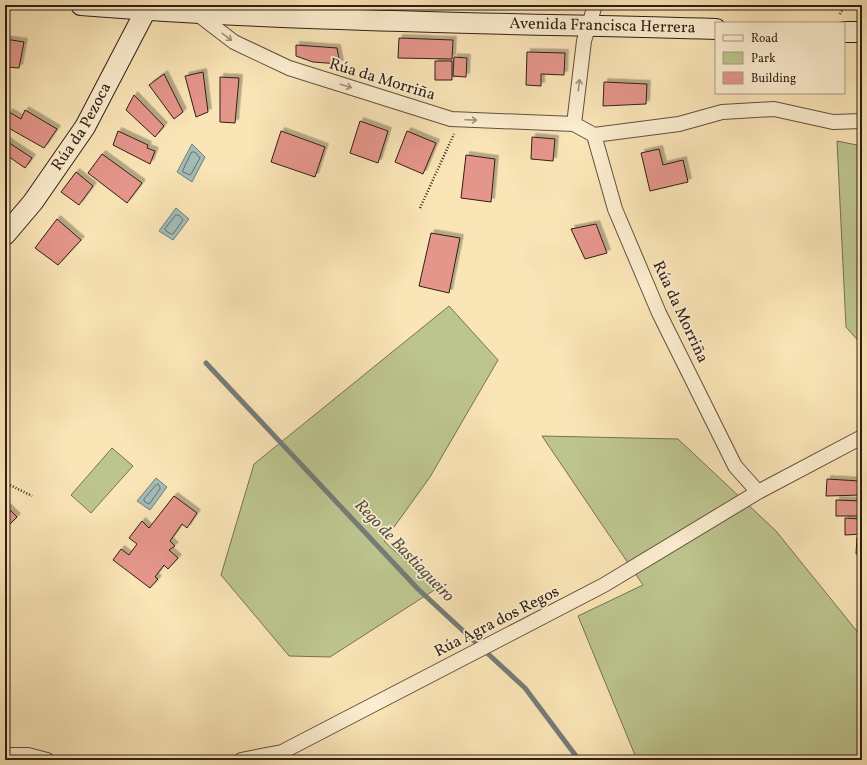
<svg xmlns="http://www.w3.org/2000/svg" width="867" height="765" font-family="Vollkorn,serif">
<defs>
<filter id="shadow"><feDropShadow dx="3.5" dy="-3.5" stdDeviation="0" flood-color="#0004"/></filter>
</defs>
<rect width="100%" height="100%" fill="#fae5b7"/>
<filter id="stains"><feTurbulence type="fractalNoise" baseFrequency=".005" numOctaves="4"/><feColorMatrix values="0 0 0 0 .2 0 0 0 0 .09 0 0 0 0 .02 0 0 0 .5 -.17"/></filter>
<radialGradient id="worn" r=".72"><stop offset=".6" stop-color="#630" stop-opacity="0"/><stop offset="1" stop-color="#630" stop-opacity=".3"/></radialGradient>
<path fill="#bdc58f" stroke="#767252" d="M837 141 862 146V345L846 327Z
M449 306 498 360 430 477 384 541 436 589 330 657 289 656 221 575 254 464Z
M542 436 678 439 776 531 860 635 862 640V760H637L578 616 643 585Z
M112 448 133 466 91 513 71 495Z"/>
<path fill="#a2bcb9" stroke="#747d78" d="M192 144 205 157 192 182 177 172Z
M176 208 189 219 173 240 159 231Z
M156 478 167 487 150 510 137 501Z"/>
<g fill="none" stroke-linecap="round" stroke-linejoin="round">
<path stroke="#686e68" stroke-width="1" d="M192 152H195L200 158 191 174 190 175 183 172V170Z
M176 215C179 214 182 218 183 220L173 234H171L166 231 165 229Z
M158 484 160 487V489L150 503 148 504 144 501V499L156 485Z"/>
<path stroke="#747d78" stroke-width="5" d="M206 363 418 589 525 688 579 760"/>
</g>
<path fill="#e5968b" stroke="#2f1f16" filter="url(#shadow)" d="M399 38 453 40 452 59 398 58Z
M5 39 24 42 19 68 5 67Z
M296 45 337 48 340 64 313 62 296 56Z
M527 52 565 53 564 75 541 74V86L526 85Z
M454 57 467 58 466 77 453 76Z
M435 61H452V80H435Z
M203 72 208 112 196 117 185 76Z
M164 74 183 112 174 119 149 85Z
M220 77 239 78 235 123 220 122Z
M604 82 647 84 646 104 603 106Z
M134 95 164 126 155 137 126 110Z
M25 110 57 129 44 148 5 126V120L9 112 21 119Z
M360 121 388 131 378 163 350 153Z
M118 131 148 145 147 148 155 151 150 164 113 145Z
M281 131 325 147 315 177 271 162Z
M407 131 436 143 423 174 395 162Z
M532 137 555 139 553 161 531 159Z
M5 140 32 158 25 168 5 154Z
M659 149 663 165 683 160 688 182 650 191 641 153Z
M102 154 142 183 127 203 88 173Z
M466 155 495 159 491 202 461 198Z
M76 172 93 186 79 205 61 192Z
M57 219 81 240 58 265 35 248Z
M596 224 607 253 585 259 571 229Z
M431 233 460 238 449 293 419 286Z
M827 479 860 481 859 486H862V495L826 496Z
M174 496 197 513 187 528 182 524 170 541 175 546 169 550 178 558 168 569 164 565 155 577 158 579 150 588 113 560 121 549 129 555 137 544 129 538 142 521 149 528Z
M836 500 862 501V516H836Z
M5 505 17 517 5 529Z
M845 518 862 519V534L845 535Z
M857 537H862V554H856Z"/>
<g fill="none" stroke-linecap="round" stroke-linejoin="round">
<g stroke="#62503e" stroke-width="16">
<path id="street" d="M196 13 234 42 289 68 451 119 574 124 594 135 679 124 722 112 774 109 833 122 862 121
M574 124 584 41 595 5
M594 135 615 209 659 313 735 466 758 492
M5 755H28L47 760
M241 760 282 752 604 585 758 492 862 437"/>
</g>
<g stroke="#2f1f16" stroke-width="22">
<g id="secondary">
<path id="s1" d="M81 5C292 22 504 23 716 29"/>
<path d="M844 32H862"/>
<path id="s2" d="M5 235 33 202 85 127 146 10"/>
</g>
</g>
<path stroke="#2f1f16" stroke-width="2.5" stroke-dasharray="1 2" stroke-linecap="butt" d="M840 14 845 5
M420 208 454 134
M5 482 8 484 32 496"/>
<use href="#street" stroke="#fceed0" stroke-width="14"/>
<use href="#secondary" stroke="#fceed0" stroke-width="20"/>
</g>
<defs><path id="oneway-shaft" d="M-6 0H5M1.5-3L5.5 0L1.5 3" fill="none" stroke-width="1.6" stroke-linecap="round" stroke-linejoin="round"/></defs>
<g stroke="#a0917c">
<use href="#oneway-shaft" transform="translate(227 37) rotate(37)"/>
<use href="#oneway-shaft" transform="translate(579 85) rotate(-83)"/>
<use href="#oneway-shaft" transform="translate(346 86) rotate(17)"/>
<use href="#oneway-shaft" transform="translate(471 120) rotate(2)"/>
</g>
<g text-anchor="middle" dominant-baseline="central" stroke-width="3.5" stroke-linejoin="round" paint-order="stroke">
<g font-size="16" fill="#2f1f16" stroke="#fceed0">
<text stroke="none"><textPath href="#s1" startOffset="522">Avenida Francisca Herrera</textPath></text>
<text transform="translate(382 80) rotate(17)">Rúa da Morriña</text>
<text stroke="none"><textPath href="#s2" startOffset="133">Rúa da Pezoca</textPath></text>
<text transform="translate(680 312) rotate(65)">Rúa da Morriña</text>
<text transform="translate(497 622) rotate(-27)">Rúa Agra dos Regos</text>
</g>
<g font-size="17" font-style="italic" fill="#524e47" stroke="#fceed0">
<text transform="translate(404 551) rotate(46)">Rego de Bastiagueiro</text>
</g>
</g>
<rect width="867" height="765" fill="none" stroke="#fae5b7" stroke-width="20"/>
<rect x="6" y="6" width="855" height="753" fill="none" stroke="#2f1f16" stroke-width="2"/>
<rect x="10" y="10" width="847" height="745" fill="none" stroke="#2f1f16"/>
<rect x="715" y="22" width="130" height="72" fill="#fceed0" stroke="#aa9b86"/>
<rect x="723" y="35" width="20" height="6" fill="#fceed0" stroke="#aa9b86"/>
<text x="751" y="42" font-size="12" fill="#2f1f16">Road</text>
<rect x="723" y="52" width="20" height="12" fill="#bdc58f" stroke="#aa9b86"/>
<text x="751" y="62" font-size="12" fill="#2f1f16">Park</text>
<rect x="723" y="72" width="20" height="12" fill="#e5968b" stroke="#aa9b86"/>
<text x="751" y="82" font-size="12" fill="#2f1f16">Building</text>
<rect width="100%" height="100%" filter="url(#stains)"/>
<rect width="100%" height="100%" fill="url(#worn)"/>
</svg>
